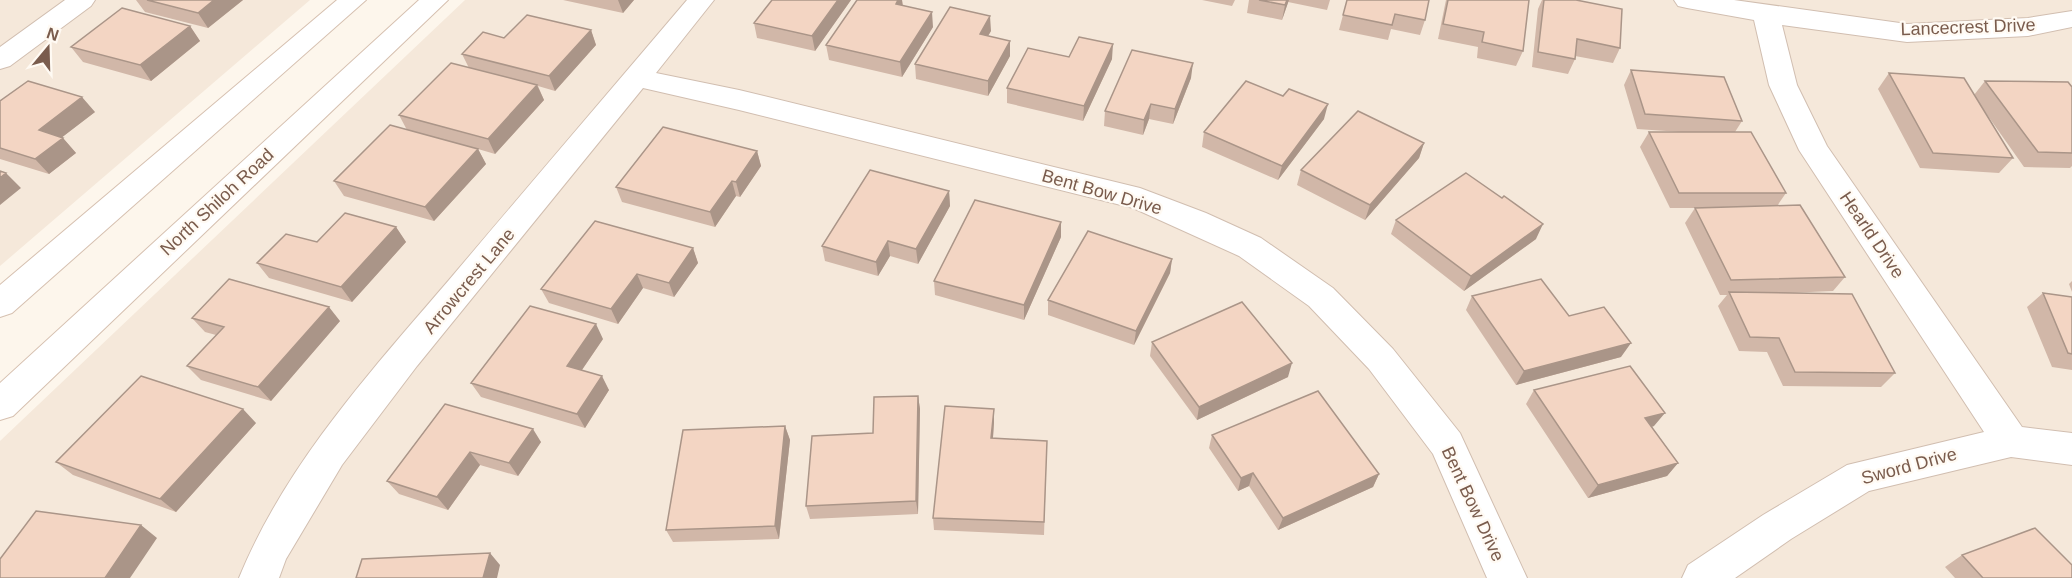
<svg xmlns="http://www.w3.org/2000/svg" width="2072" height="578" font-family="Arial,sans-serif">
<rect width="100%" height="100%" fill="#fdf6ec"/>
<path fill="#f5e8da" d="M0 0H310L0 266Z
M465 0H2072V578H0V441Z"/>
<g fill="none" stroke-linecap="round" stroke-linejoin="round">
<g stroke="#d1beb0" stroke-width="2">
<path id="street" d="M65 0H95L91 6 10 66 0 69V47Z
M687 0H714L656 73 739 90 1140 188 1206 213 1261 238 1333 288 1393 349 1460 433 1527 578H1487L1433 454 1369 369 1309 306 1239 256 1133 208 739 110 643 88 417 366 342 465 286 559 279 578H239C285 465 371 371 449 280 528 186 608 93 687 0Z
M1674 0H1734L1907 24 2028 18 2072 11V27L2028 36 1907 42 1782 25 1797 85 1827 146 2022 427 2072 433V465L2011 457 1869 491 1791 539 1735 578H1682L1688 565 1763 515 1847 465 1984 432 1799 150 1769 85 1754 20 1687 8 1678 6Z"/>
</g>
<g stroke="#d6c0b0" stroke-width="2">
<path id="secondary" d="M337 0H366L12 313 0 317V285Z
M419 0H448L13 416 0 420V383Z"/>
</g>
<use href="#street" fill="#fff" fill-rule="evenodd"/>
<use href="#secondary" fill="#fff" fill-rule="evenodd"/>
</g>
<path fill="#d1b7a8" d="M136 0H243L208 28 145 12Z
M563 0H634L623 13Z
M851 0 815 51 757 38 754 23Z
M857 0H902L903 6 933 27 902 77 829 60 826 45Z
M1202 0H1235L1232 6Z
M1249 0H1330L1327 10 1288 2 1282 20 1247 13Z
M1347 0 1425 20 1420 35 1391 29 1388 40 1339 30Z
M1446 0H1529L1523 51 1516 66 1477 58 1478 47 1438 39Z
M1542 0H1576L1620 48 1613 63 1575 56V59L1568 74 1532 67 1538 9Z
M190 26 200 41 151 81 83 62 71 47Z
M591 30 596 45 555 91 538 86 544 100 495 154 478 149 486 164 434 221 344 196 334 181 407 130 399 115 469 68 462 54 504 38Z
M991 31 988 36 1010 56 988 96 916 79 915 64Z
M1069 57 1112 59 1083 121 1007 103V88Z
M1631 70 1742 121 1735 132 1786 193 1777 206 1845 277 1833 291 1787 293 1895 373 1881 387 1783 386 1767 352 1739 351 1718 306 1727 295H1720L1685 223 1695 208H1670L1640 147 1649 132H1681L1637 129 1624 85Z
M1889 73 1974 95 1985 81 2072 87V166L2070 168 2024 167 1983 109 2013 158 1999 173 1920 168 1878 89Z
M1191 78 1173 124 1149 119 1143 135 1104 126 1105 111Z
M0 101 95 112 62 137 76 153 49 174 0 159Z
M1324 119 1278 180 1202 147 1204 132Z
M1424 143 1419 158 1365 220 1297 185 1301 170Z
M757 151 761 166 740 197 736 196 715 227 622 202 616 187Z
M949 191 950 206 918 264 890 256 878 276 825 261 822 246Z
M1396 220 1536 239 1464 291 1391 234Z
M396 227 406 242 352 302 269 278 257 263 317 242Z
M1061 237 1024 320 935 295 934 281Z
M693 248 698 263 674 297 643 288 618 324 549 303 541 289Z
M1172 259 1170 273 1134 345 1048 315V300Z
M2072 281V292L2069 284Z
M2043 293 2072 297V370L2052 367 2027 307Z
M1472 296 1569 316 1621 357 1516 385 1466 310Z
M192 318 340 321 271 401 201 380 187 366 216 335 205 332Z
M603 339 582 370 609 390 585 428 481 397 471 383Z
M1152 342 1288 377 1197 420 1150 356Z
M1534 390 1654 426 1652 427 1678 463 1667 476 1588 498 1526 404Z
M918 396 920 409 918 514 810 519 806 506 873 433Z
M445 404 541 442 518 476 480 465 448 510 399 494 387 481Z
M994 409V422L993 438 1047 441 1044 535 934 530 933 518Z
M256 423 176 512 73 475 56 462Z
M785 426 790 440 779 539 673 542 666 530Z
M1212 435 1379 474 1373 487 1278 530 1249 486 1238 491 1209 448Z
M1962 555 2072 578H1955L1945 567Z"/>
<path fill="#aa9588" d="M214 0H243L208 28 198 13Z
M618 0H634L623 13Z
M838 0H851L815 51 812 36Z
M898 0H902L903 9 896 4Z
M1287 0H1289L1282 20 1285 5Z
M932 12 933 27 902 77 900 62Z
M990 16 991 31 980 49V34Z
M190 26 200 41 151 81 140 65Z
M591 30 596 45 555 91 549 76Z
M1010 41V56L988 96V81Z
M1113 44 1112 59 1083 121 1084 106Z
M1193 63 1191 78 1173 124 1175 109Z
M537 85 544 100 495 154 488 139Z
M82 97 95 112 52 145 39 130Z
M1151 104 1149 119 1143 135 1144 120Z
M1328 104 1324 119 1278 180 1282 166Z
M63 138 76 153 49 174 35 159Z
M1424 143 1419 158 1365 220 1370 205Z
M478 149 486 164 434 221 425 207Z
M757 151 761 166 740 197 736 182Z
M6 173 21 188 0 205V178Z
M732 181 736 196 715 227 710 212Z
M949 191 950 206 918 264 916 249Z
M1061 222V237L1024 320V305Z
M1543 224 1536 239 1464 291 1471 276Z
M396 227 406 242 352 302 341 287Z
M888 241 890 256 878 276 876 262Z
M693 248 698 263 674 297 669 283Z
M1172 259 1170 273 1134 345 1136 331Z
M637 274 643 288 618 324 611 309Z
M329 307 340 321 271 401 258 387Z
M596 324 603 339 575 380 567 366Z
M1631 343 1621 357 1516 385 1524 371Z
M1292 363 1288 377 1197 420 1199 407Z
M602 376 609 390 585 428 577 414Z
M918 396 920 409 918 514 916 501Z
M243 409 256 423 176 512 160 499Z
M994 409V422L992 451 991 438Z
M1665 413 1654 426 1635 431 1645 418Z
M785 426 790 440 779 539 775 526Z
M533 429 541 442 518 476 509 463Z
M470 452 480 465 448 510 437 497Z
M1678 463 1667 476 1588 498 1598 485Z
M1253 473 1249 486 1238 491 1241 478Z
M1379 474 1373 487 1278 530 1283 518Z
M141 525 157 538 130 578H105Z
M490 553 500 565 497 578H483Z"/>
<path fill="#f3d5c3" stroke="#aa9588" stroke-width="1.5" d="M147 0H214L198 13Z
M772 0H838L812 36 754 23Z
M857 0H898L896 4 932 12 900 62 826 45Z
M1259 0H1287L1285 5Z
M1347 0H1429L1425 20 1395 14 1392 25 1343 15Z
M1448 0H1529L1523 51 1482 42 1484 32 1443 24Z
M1544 0H1576L1622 9 1620 48 1577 39 1575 59 1538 52Z
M950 7 990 16 980 34 1010 41 988 81 915 64Z
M122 8 190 26 140 65 71 47Z
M527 15 591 30 549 76 462 54 483 32 504 38Z
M1079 37 1113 44 1084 106 1007 88 1028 48 1069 57Z
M1132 50 1193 63 1175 109 1151 104 1144 120 1105 111Z
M451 63 537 85 488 139 399 115Z
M1631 70 1724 77 1742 121 1645 114Z
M1889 73 1964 78 2013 158 1933 153Z
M28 81 82 97 39 130 63 138 35 159 0 148V101Z
M1246 81 1283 96 1289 89 1328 104 1282 166 1204 132Z
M1985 81 2068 82 2072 87V153L2038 152Z
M1358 111 1424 143 1370 205 1301 170Z
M390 125 478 149 425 207 334 181Z
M663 127 757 151 736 182 732 181 710 212 616 187Z
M1649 132H1751L1786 193H1679Z
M870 170 949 191 916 249 888 241 876 262 822 246Z
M0 171 6 173 0 178Z
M1466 173 1502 198 1504 196 1543 224 1471 276 1396 220Z
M975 200 1061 222 1024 305 934 281Z
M1800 205 1845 277 1731 280 1695 208Z
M345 213 396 227 341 287 257 263 286 234 317 242Z
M595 221 693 248 669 283 637 274 611 309 541 289Z
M1088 231 1172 259 1136 331 1048 300Z
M229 279 329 307 258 387 187 366 224 327 192 318Z
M1541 279 1569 316 1604 307 1631 343 1524 371 1472 296Z
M1729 292 1852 294 1895 373 1795 372 1779 338 1750 337Z
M2043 293 2072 297V354L2068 353Z
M1242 302 1292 363 1199 407 1152 342Z
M530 306 596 324 567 366 602 376 577 414 471 383Z
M1630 366 1665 413 1645 418 1678 463 1598 485 1534 390Z
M141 376 243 409 160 499 56 462Z
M1318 391 1379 474 1283 518 1253 473 1241 478 1212 435Z
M918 396 916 501 806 506 812 436 873 433 874 397Z
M445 404 533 429 509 463 470 452 437 497 387 481Z
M945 406 994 409 991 438 1047 441 1044 522 933 518Z
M785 426 775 526 666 530 683 430Z
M36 511 141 525 105 578H0V559Z
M2035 528 2072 565V578H1983L1962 555Z
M490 553 483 578H356L362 559Z"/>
<g text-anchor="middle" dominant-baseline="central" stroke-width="4.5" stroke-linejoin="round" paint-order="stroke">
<g font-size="18" fill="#7a5c4d" stroke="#fffaf3">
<text transform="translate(1968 27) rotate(-2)">Lancecrest Drive</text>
<text transform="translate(1102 192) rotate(16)">Bent Bow Drive</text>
<text transform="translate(217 202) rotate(-43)">North Shiloh Road</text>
<text transform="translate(1872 235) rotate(56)">Hearld Drive</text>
<text transform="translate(469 281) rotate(-50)">Arrowcrest Lane</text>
<text transform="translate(1909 466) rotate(-15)">Sword Drive</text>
<text transform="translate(1473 504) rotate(65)">Bent Bow Drive</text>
</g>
</g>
<g transform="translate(48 48) rotate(19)" stroke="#fffaf3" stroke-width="4.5" paint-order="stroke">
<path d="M0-4.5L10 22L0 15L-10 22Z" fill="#7a5c4d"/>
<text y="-9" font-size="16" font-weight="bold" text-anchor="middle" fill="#7a5c4d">N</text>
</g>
</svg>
